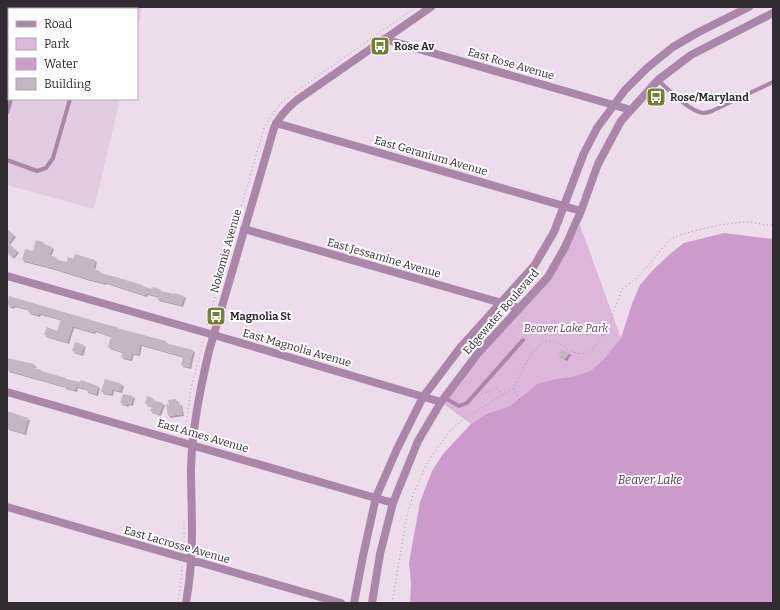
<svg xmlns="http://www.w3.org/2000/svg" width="780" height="610" font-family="Bitter,serif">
<defs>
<filter id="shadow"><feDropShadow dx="2" dy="2" stdDeviation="0" flood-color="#0004"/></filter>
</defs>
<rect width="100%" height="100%" fill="#eddcec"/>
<path fill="#e2cce1" d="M7 7H142L137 30V9H9V99H120L94 209 7 185Z"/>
<path fill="#ddb7db" d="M580 225 621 338 602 361 590 371 571 377 555 379 537 384 510 406 486 414 471 424 441 402 548 277Z"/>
<path fill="#cd9bcb" d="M724 233 773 239V603H410L411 583 409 563 420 502 432 471 443 454 471 424 486 414 510 406 537 384 555 379 571 377 590 371 602 361 621 338 632 304 640 285 653 270 670 254 684 243Z"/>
<path fill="#c6b6c5" filter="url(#shadow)" d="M7 229 14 235 8 243 17 251 12 257 7 252Z
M36 240 43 242V244L52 247 49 255 56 257 55 259 67 262 68 257 73 259 75 254 95 260 93 269 100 271V273L112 276 143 285 142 286 152 289 153 287 160 289 159 291 174 294 175 293 184 296 181 305 157 299 158 296 146 293 145 295 105 282 104 283 85 278 53 268 22 260 25 249 33 251Z
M9 296 108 325 117 327V328L166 341 165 343 193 350 189 367 181 365 183 358H182V356L140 344 138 354 132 353 130 359 121 357 123 352 108 347 111 336 94 330 93 332 72 326 67 342 44 335 47 327 57 331 61 319 39 313 38 315 28 312 29 309 13 305 12 307 7 305Z
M75 342 84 345 81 354 72 351Z
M562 349 569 353 565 359 558 355Z
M7 358 34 364 33 368 42 370 41 371 66 378V379L80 382 81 380 98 386 96 394 86 391 87 389 76 386 75 390 64 387V386L7 370Z
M105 379 122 384 120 391 112 389 111 394 101 392Z
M123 394 133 396 131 404 127 403V405L120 403Z
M147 396 153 398 152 400 163 403 159 414 150 411 152 406 145 404Z
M176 399 177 404 180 403 182 414 168 416 166 404 169 405 168 400Z
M7 411 28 418 24 433 7 428Z"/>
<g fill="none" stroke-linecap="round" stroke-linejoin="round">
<path stroke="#a598a5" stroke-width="1" stroke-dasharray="1 3" stroke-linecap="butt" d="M295 92 416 7
M207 325 264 128C273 113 277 105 291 95
M514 388 530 420
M482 394C487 393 490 390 495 388L499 390 502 395
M525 423 535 418
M185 433 191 388 203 342 204 341
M183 549 182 547 184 542V521
M178 603 182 572 181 568 183 567
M392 603 407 515 413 495 426 465 438 447 450 431 462 420 514 388 515 384 532 353 543 341H554L560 344 570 351 577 353 586 354 595 346 608 328 622 289C641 277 654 257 669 241 678 232 732 222 746 222 755 222 764 226 773 225"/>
<path stroke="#aa86a9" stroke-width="4" d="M37 9 38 7
M96 9 97 7
M7 19H9
M658 80C669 90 689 111 703 113 706 113 709 112 712 111L773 82
M7 113 11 99
M7 160 37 171 46 168 53 158 70 99
M445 398 459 406 467 403 523 340"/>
<path stroke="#aa86a9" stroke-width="8" d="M384 39 631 110
M276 123 581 211
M244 229 519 308
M7 276 214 335 441 402
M7 392 393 503
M7 507 341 603
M186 603C190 580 192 556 192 533 192 511 191 490 191 469 192 429 200 390 209 351L274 128C279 117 287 108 297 100L431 7
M354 603 363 556 376 497 397 449 423 397 460 348 534 266 554 232 584 153 597 128 625 90 647 68 673 47 697 33 749 7
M372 603 380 554 393 503 418 441 441 402 479 352 548 277 565 247 581 211 598 164 621 121 658 80 691 55 773 13"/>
</g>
<defs>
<g id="bus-square" transform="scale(1)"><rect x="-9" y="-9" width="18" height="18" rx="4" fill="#73802e" stroke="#fff"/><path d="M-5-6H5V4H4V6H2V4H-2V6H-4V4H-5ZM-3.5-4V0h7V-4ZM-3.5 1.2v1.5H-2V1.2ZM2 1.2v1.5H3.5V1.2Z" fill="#fff"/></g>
</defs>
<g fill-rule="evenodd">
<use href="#bus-square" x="380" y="46"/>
<use href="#bus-square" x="656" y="97"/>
<use href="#bus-square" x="216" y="316"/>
</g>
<g text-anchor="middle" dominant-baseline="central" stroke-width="4" stroke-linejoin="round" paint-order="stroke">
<g font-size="11" font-weight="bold" fill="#322c32" stroke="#fff" text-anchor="start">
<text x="394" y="46">Rose Av</text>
<text x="670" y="97">Rose/Maryland</text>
<text x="230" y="316">Magnolia St</text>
</g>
<g font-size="11" fill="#322c32" stroke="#fff">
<text transform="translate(511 64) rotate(16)">East Rose Avenue</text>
<text transform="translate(431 156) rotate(16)">East Geranium Avenue</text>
<text transform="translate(226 251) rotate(-74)">Nokomis Avenue</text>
<text transform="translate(384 258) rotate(16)">East Jessamine Avenue</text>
<text transform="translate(501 312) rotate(-49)">Edgewater Boulevard</text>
<text transform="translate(297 348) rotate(16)">East Magnolia Avenue</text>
<text transform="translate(203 436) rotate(16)">East Ames Avenue</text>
<text transform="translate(177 545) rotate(16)">East Lacrosse Avenue</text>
</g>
<g font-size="11" font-style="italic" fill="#743873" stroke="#fff">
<text x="566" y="328">Beaver Lake Park</text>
</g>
<g font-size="12" font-style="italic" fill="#6b306b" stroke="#fff">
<text x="650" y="480">Beaver Lake</text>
</g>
</g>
<rect width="780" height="610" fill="none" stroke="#322c32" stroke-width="16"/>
<rect x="8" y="8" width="130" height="92" fill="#ffffff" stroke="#adabad"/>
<rect x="16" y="21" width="20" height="6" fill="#aa86a9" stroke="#adabad"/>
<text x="44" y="28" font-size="12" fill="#322c32">Road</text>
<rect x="16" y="38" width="20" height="12" fill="#ddb7db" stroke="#adabad"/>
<text x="44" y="48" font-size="12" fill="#322c32">Park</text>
<rect x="16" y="58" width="20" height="12" fill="#cd9bcb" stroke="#adabad"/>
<text x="44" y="68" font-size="12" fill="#322c32">Water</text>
<rect x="16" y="78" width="20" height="12" fill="#c6b6c5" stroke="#adabad"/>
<text x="44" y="88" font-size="12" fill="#322c32">Building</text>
</svg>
